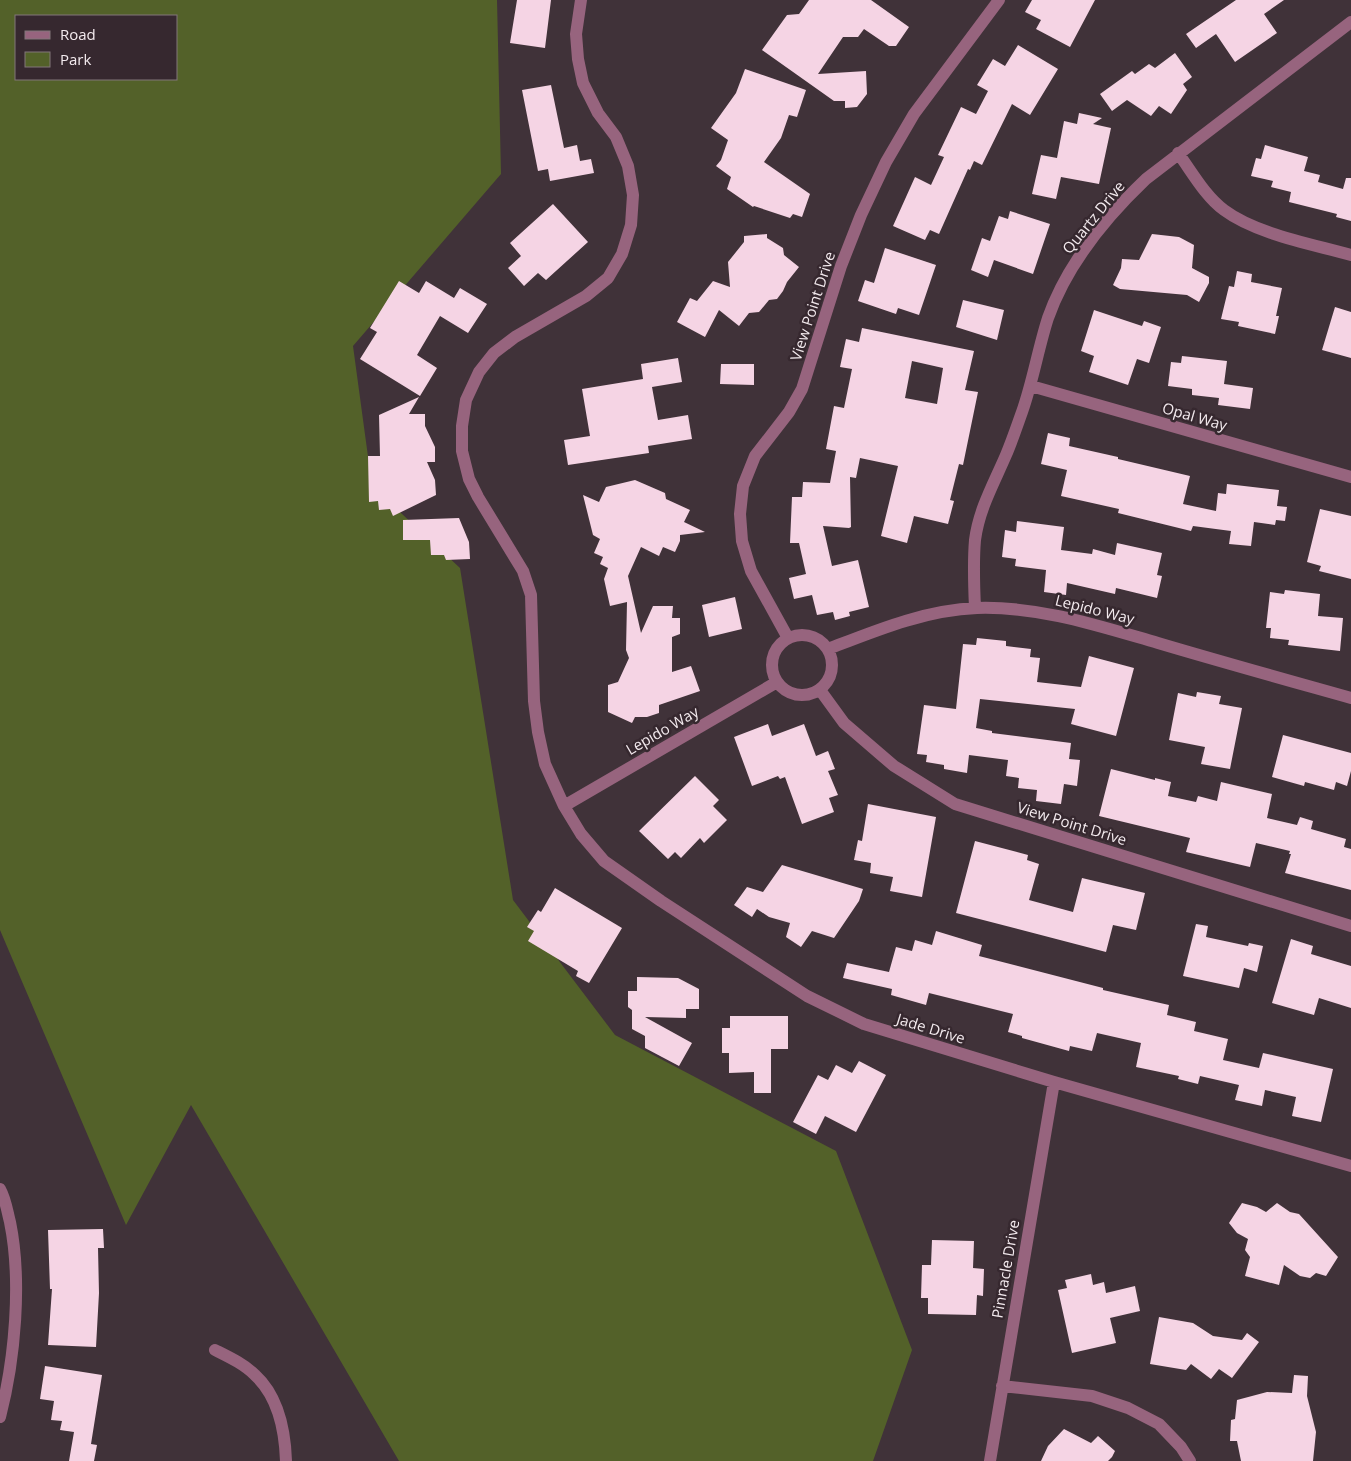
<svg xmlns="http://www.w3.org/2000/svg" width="1351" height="1461" font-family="'Open Sans',sans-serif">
<rect width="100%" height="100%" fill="#403239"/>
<path fill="#536129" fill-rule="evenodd" d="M0 0H497L501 174 353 346 372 486 460 568 513 900 615 1035 836 1151 912 1350 873 1461H399L191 1105 126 1225 0 930ZM16 16H176V79H16Z"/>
<path fill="#f5d4e4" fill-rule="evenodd" d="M517 0H551L545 48 510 43Z
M809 0H871L909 27 896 46H889L864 29 858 37H843L818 74 866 71 867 94 857 107 845 108V101H834L762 50 787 15 799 14Z
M1032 0H1095L1070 47 1036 29 1041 20 1025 12Z
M1236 0H1284L1264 14 1277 33 1235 62 1216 34 1196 48 1186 34Z
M1018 45 1058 69 1030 115 1012 104 982 165 974 161 970 170 968 169 939 234 930 230 925 240 893 226 915 177 931 185 944 157 938 155 961 107 976 114 988 91 977 85 993 59 1005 66Z
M1175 53 1192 77 1183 84 1187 90 1171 114 1159 106 1151 116 1127 100 1112 111 1100 94 1132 71 1135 74 1149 64 1155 68Z
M745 69 806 90 797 117 789 115 781 138 764 162 810 194 802 217 793 214 790 218 754 206 753 207 727 189 731 177 716 166 721 160 728 140 711 128 736 93Z
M551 85 564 148 577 145 580 161 591 159 594 173 550 181 548 169 538 171 522 90Z
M1079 113 1102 118 1093 124 1111 128 1099 184 1061 177 1056 199 1032 194 1041 155 1057 158 1064 121 1077 124Z
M1265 145 1308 157 1304 171 1320 175 1318 182 1343 189 1346 178H1351V221L1336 217 1337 214 1289 202 1291 192 1271 187 1273 181 1251 176 1256 158 1261 159Z
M553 204 588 242 546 280 538 273 524 286 508 268 521 256 510 243Z
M1010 211 1050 224 1033 274 994 260 988 277 971 270 982 238 990 241 999 216 1008 219Z
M767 234V238L783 248 784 255 799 267 787 282 783 291 777 299 769 300 759 312 749 313 739 326 719 310 705 337 677 322 690 298 697 301 713 281 730 287 728 262 744 242V236Z
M1152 234 1179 237 1194 245 1192 268 1209 277V283L1199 302 1187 295 1120 289 1113 285 1121 268 1122 259 1139 260Z
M885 248 936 265 919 315 898 308 896 314 858 301 865 280 874 283Z
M1237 271 1252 274 1251 282 1282 288 1276 316H1279L1275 334 1238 326 1239 322 1221 319 1229 286 1234 287Z
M399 281 419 293 426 281 454 298 460 288 487 304 468 333 440 316 417 355 437 368 420 396 360 359 377 332 370 328Z
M963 300 1004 310 997 340 956 327Z
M1335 307 1351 312V358L1322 350Z
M1094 310 1142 326 1144 321 1161 327 1149 363 1137 359 1128 385 1089 372 1094 356 1081 351Z
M862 328 974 351 965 390 978 392 963 465 959 464 950 500 954 501 948 524 914 516 907 543 881 536 898 466 860 458 856 478 850 477 851 527 849 528 823 526 832 566 858 560 869 607 849 612 850 616 835 620 833 612 817 615 812 595 794 599 789 578 806 574 799 543H790L792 497H802L803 482 830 483 836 451 826 449 834 406 844 408 852 369 840 367 846 339 859 342ZM912 361 943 368 937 404 905 398Z
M1182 356 1227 361 1224 384 1253 388 1250 409 1218 405 1219 398 1192 395V389L1168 386 1171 362 1181 363Z
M678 358 682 382 652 387 658 420 688 415 692 439 648 446 649 453 568 465 564 440 590 436 582 389 643 379 641 364Z
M721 364H754V385L720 384Z
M419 397 409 414H425V426L435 447V462H427L435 480 436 495 393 516 390 509 379 510 378 501 369 502 368 456H380L379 415Z
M1048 433 1070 438 1069 446 1118 457V459L1190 476 1183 504 1216 511 1218 493 1226 494 1227 484 1279 490 1277 506 1287 507 1285 521 1276 520 1275 525 1254 522 1251 546 1229 544 1231 531 1193 526 1191 531 1118 513 1119 509 1061 496 1067 470 1041 464Z
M635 480 665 493 666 499 690 510 684 522 705 532 680 535V541L675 552 663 547 659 556 641 547 628 576 641 633 653 606H673L672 618H680V634L672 637V672L691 666 700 691 659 705V713L647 717H635L632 723 608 712V685L618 682 629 658 626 650 627 602 610 606 604 579 608 568 600 564 603 557 594 553 600 539 593 535 583 495 599 502 606 487Z
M1320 509 1351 516V579L1319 571 1321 566 1307 562Z
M459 518 469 542 470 559 446 560 444 555H431L430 540H403V520Z
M1017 521 1064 527 1061 550 1092 554 1093 549 1115 555 1117 543 1162 553 1157 575 1162 576 1157 598 1116 588 1115 594 1067 583 1066 595 1044 592 1046 570 1015 566 1016 559 1002 557 1005 530 1016 532Z
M1285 590 1320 594 1318 616 1343 618 1340 651 1288 645 1289 640 1270 638 1271 628H1266L1270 592 1284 594Z
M735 597 742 629 709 637 702 605Z
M977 638 1006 641V646L1031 649 1030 657 1040 658 1037 682 1081 687 1089 656 1134 668 1116 736 1071 724 1075 709 980 699 976 728 992 731V733L1071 743 1069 759 1080 760 1077 786 1064 784 1061 804 1036 801 1037 790 1018 788 1019 778 1006 776 1008 760 969 755 967 773 944 769V765L926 762 927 755 917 754 924 705 956 709 963 644 976 645Z
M1197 692 1221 696 1219 704 1242 708 1230 769 1201 764 1205 747 1169 740 1178 693 1196 697Z
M768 724 772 736 804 724 816 756 828 751 835 769 828 771 838 795 829 798 834 812 802 824 785 777 780 779 778 776 752 786 734 737Z
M1283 735 1351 753V771L1347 786 1336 782 1334 790 1305 782 1304 786 1272 777Z
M1111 769 1155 780V778L1171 782 1168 796 1196 802 1198 796 1217 801 1221 782 1272 794 1267 818 1297 825 1300 817 1313 821 1311 829 1346 839 1344 847 1351 849V890L1285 873 1291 854H1289L1290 851 1256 843 1250 867 1186 852 1190 838 1099 816Z
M695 776 719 800 713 806 727 820 704 843 700 838 681 858 675 852 668 859 639 831Z
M868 804 936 817 922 897 890 891 893 877 870 873 871 863 854 860 858 840 862 841Z
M975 841 1028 855 1027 860 1039 864 1029 900 1073 912 1082 878 1145 893 1136 930 1113 925 1106 952 956 913Z
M782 865 863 889 859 901 834 938 812 931 801 947 786 937 790 923 769 917 757 909 752 917 734 905 747 887 763 892Z
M555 888 622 928 589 983 576 976 578 971 528 941 534 931 527 927 538 910 541 912Z
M1196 924 1208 926 1206 937 1248 946 1249 943 1263 946 1257 972 1244 968 1239 988 1183 976Z
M936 931 982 945 979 956 1103 988V990L1169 1005 1167 1015 1196 1022 1194 1031 1228 1039 1223 1060 1259 1068 1263 1053 1333 1069 1321 1122 1292 1116 1296 1097 1265 1090 1262 1106 1235 1100 1239 1085 1200 1076 1198 1084 1178 1079 1179 1076 1136 1067 1141 1043 1097 1033 1092 1051 1070 1046 1069 1051 1022 1038V1036L1008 1032 1013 1014 929 993 926 1005 891 995 892 989 843 978 847 963 889 972 896 947 912 951 915 940 932 945Z
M1291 939 1313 946 1311 954 1351 966V1008L1319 998 1314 1015 1272 1003Z
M637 977 678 978 699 989V1009H686V1018L645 1017 692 1043 679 1066 645 1048V1036L632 1029V1010L628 1007V991H637Z
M730 1016H788V1049H771V1093H754V1072L729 1073V1053H722V1028H730Z
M859 1061 886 1075 856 1132 825 1116 816 1134 793 1122 818 1075 828 1080 836 1065 852 1073Z
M1242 1203 1257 1207 1266 1212 1277 1203 1290 1212 1299 1214 1338 1257 1326 1276 1316 1273 1310 1278 1300 1276 1284 1265 1279 1285 1245 1276 1250 1257 1245 1250 1248 1239 1237 1233 1229 1223Z
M103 1229 104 1248H98L99 1293 96 1347 48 1345 52 1289H50L48 1230Z
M932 1240 974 1241 973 1268 984 1269 983 1296 977 1295 976 1315 928 1314V1298H921L922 1265H931Z
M1091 1274 1093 1285 1104 1282 1106 1293 1135 1286 1140 1311 1110 1318 1116 1343 1072 1353 1058 1290 1067 1288 1065 1280Z
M1159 1317 1193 1323 1213 1336 1242 1340 1247 1333 1259 1342 1232 1378 1219 1369 1211 1379 1191 1364 1186 1370 1150 1364Z
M45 1366 102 1375 91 1444 97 1445 94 1461H69L74 1432 60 1430 62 1421 51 1420 54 1401 40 1399Z
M1294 1375 1308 1376 1307 1396 1316 1432 1313 1461H1241L1237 1441H1230L1231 1420 1235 1419 1237 1400 1267 1392 1292 1393Z
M1064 1429 1091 1443 1098 1436 1115 1451 1112 1457 1108 1461H1041L1048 1446Z"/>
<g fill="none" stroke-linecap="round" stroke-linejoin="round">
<path stroke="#97647e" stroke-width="12" d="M581 0 576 34 578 59 583 83 598 113 616 137 628 166 633 195 631 225 622 254 608 278 586 296 515 337 494 353 479 372 466 400 462 426V451L469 479 478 497 523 571 531 595 534 701 538 732 545 764 564 806 581 834 604 861 661 901 807 996 864 1024 1054 1082 1351 1166
M1178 153C1192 172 1205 196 1224 210 1256 234 1312 244 1351 255
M1031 386 1351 477
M975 608C974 586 973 563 975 540 979 509 994 483 1006 455 1012 441 1017 426 1022 412 1033 381 1038 349 1048 318 1067 264 1105 218 1146 179L1351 22
M772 665a30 30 0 1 1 60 0a30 30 0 1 1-60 0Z
M788 638 751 571 742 541 740 514 743 486 755 456 789 412 802 389 841 266 861 215 886 162 914 114 999 0
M828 649C877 630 925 610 977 608 1040 606 1099 626 1158 643 1222 662 1287 680 1351 698
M820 690 844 723 894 766 955 804 1351 926
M564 806 777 682
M0 1189C6 1200 7 1211 10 1222 22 1281 15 1359 0 1417
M215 1350C229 1357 244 1364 255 1375 279 1397 285 1430 286 1461
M1002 1386 1092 1396 1128 1408 1159 1424 1181 1447 1190 1461
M990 1461 1054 1082"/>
</g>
<g text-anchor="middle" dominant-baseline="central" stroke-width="5" stroke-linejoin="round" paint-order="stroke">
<g font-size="15" fill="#f3eaee" stroke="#36282f">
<text transform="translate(1093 217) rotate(-51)">Quartz Drive</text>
<text transform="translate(812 306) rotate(-72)">View Point Drive</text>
<text transform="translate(1195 416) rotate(16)">Opal Way</text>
<text transform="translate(1095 609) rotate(14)">Lepido Way</text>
<text transform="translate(662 730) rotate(-30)">Lepido Way</text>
<text transform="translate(1072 823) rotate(17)">View Point Drive</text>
<text transform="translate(931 1028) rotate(17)">Jade Drive</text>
<text transform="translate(1005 1269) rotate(-80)">Pinnacle Drive</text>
</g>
</g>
<rect x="15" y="15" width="162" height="65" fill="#36282f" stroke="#82767b"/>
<rect x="25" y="31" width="25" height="8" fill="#97647e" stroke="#82767b"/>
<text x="60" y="40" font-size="15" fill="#f3eaee">Road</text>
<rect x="25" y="52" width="25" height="15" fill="#536129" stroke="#82767b"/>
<text x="60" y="65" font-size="15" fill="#f3eaee">Park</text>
</svg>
